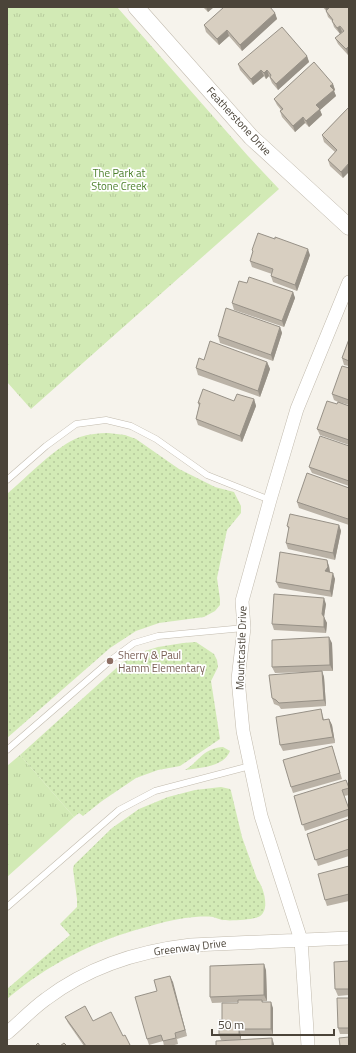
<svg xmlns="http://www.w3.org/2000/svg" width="356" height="1053" font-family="'Titillium Web',sans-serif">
<defs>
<pattern id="grass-dots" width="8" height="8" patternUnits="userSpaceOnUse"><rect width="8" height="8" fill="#d2eab5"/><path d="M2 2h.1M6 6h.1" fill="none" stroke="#b6ca9c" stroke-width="1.8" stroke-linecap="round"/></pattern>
<pattern id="park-tufts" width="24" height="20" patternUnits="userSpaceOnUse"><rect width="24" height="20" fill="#d2eab5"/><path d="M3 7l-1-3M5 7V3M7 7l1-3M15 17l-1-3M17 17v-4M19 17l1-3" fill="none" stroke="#b6ca9c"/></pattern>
</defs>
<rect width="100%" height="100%" fill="#f6f3ec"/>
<path fill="url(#grass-dots)" d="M108 433 125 435 136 439 179 469 215 487 234 492 241 506V513L227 530 217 578 220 599V605L215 611 204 617 159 623 136 631 110 648 7 738V494C26 478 57 445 80 437 90 434 98 433 108 433Z
M196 642 214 654 217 660 218 667 211 681 220 739 180 766 158 770 136 778 102 801 83 816 79 813 74 817 20 755 123 662 145 651 158 647 183 643Z
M223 747 230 751C224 767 199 768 185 770 201 760 202 749 223 747Z
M221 787 230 789 231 791 242 837 257 879C264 887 271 912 258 917 252 920 229 921 222 920 219 919 216 918 213 917 205 916 194 917 185 918 172 920 159 923 147 927 95 940 47 965 7 999V989L70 935 60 924 77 907V899L73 869 74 865 112 828 139 809 168 797 195 790Z"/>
<path fill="url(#park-tufts)" d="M7 7H117L248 156 279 189 31 409 7 382Z
M20 755 74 817 7 877V766Z"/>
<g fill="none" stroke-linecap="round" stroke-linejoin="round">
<g stroke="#c2bbae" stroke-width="7">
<path id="service" d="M7 480 46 446 76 424 106 420 131 426 156 439 207 475 270 500
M7 750 111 660 134 643 158 636 244 628
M7 907 119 810 155 791 250 766"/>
</g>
<g stroke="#c2bbae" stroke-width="14">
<path id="minor" d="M7 1033C20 1022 32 1009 46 999 88 967 139 951 191 945L349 938
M308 1046 301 940 261 816 243 731 238 679 244 628 242 601 270 500 297 409 349 282"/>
</g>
<g stroke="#c2bbae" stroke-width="17">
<path id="tertiary" d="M136 7 251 137 349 227"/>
</g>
<use href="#service" stroke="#fff" stroke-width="6"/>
<use href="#minor" stroke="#fff" stroke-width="13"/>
<use href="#tertiary" stroke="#fff" stroke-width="16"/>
</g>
<path fill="#bab2a6" d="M203 7H214L208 12Z
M323 7H349V54L348 55 338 44 335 38 342 32 340 34 334 27 332 21 328 17 326 11Z
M275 13 277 19 242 51 229 36 219 45 206 32 204 25Z
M307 56 309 62 278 90 272 83 269 76 266 79 264 76 253 85 240 70 238 64Z
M333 84 335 90 334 91 336 96 320 110 322 115 309 127 305 123 295 132 282 117 280 111 281 110 277 105 274 99Z
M349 107 343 178 330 166 328 160 335 152 324 142 322 135Z
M252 250 310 255 297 291 273 282 271 276 272 274 252 267 250 261 253 252Z
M247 283 293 292 295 298 284 327 234 310 232 303Z
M280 327 282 333 273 361 220 343 218 336Z
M349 339V366L344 365 342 358Z
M204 360 267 362 270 369 260 397 198 375 196 368Z
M349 368V405L339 402 349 406V445L320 435 317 429 337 404 338 402 334 400 332 394Z
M254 399 256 406 242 442 198 425 196 419 199 406 198 403 234 401Z
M349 446V486L312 473 309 467Z
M349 488V525L299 508 297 502Z
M339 525 341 531 335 560 288 549 286 543 289 530 287 526Z
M329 566 330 572 335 579 332 597 279 588 276 582Z
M326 604 324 617 327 623 326 633 274 630 272 624Z
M332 643 333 671H322L324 677 326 706 281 709 279 706 274 704 272 698 313 672 275 673 272 667Z
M321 709 324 720 329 719 332 725 335 743 283 751 280 745Z
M332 746 342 779 293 793 291 787Z
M349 788V795L344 796 349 810V816L305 831 294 796Z
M349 819V856L318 866 307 834Z
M349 866V901L327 906 325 900Z
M349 961V995L338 996 335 989Z
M266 970 267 1001H262L273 1008V1035H241V1040L274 1044 237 1040H221L219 1034 222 1020 238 1003V1002L212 1003 210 997Z
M170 976 187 1036 177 1039 178 1044 171 1046H164L163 1041 149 1045 147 1039 157 991Z
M349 998V1034H340L338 1028Z
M65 1017 93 1021 123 1036 131 1046H84L68 1023Z"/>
<path fill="#979187" d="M206 7H214L208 12Z
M325 7H332L327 12Z
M275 13 277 19 242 51 240 45Z
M340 26 342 32 340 34 337 28Z
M227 30 229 36 219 45 217 39Z
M349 46V54L348 55 346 49Z
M307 56 309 62 278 90 276 84Z
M261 70 264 76 253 85 251 79Z
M267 70 269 76 266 79 264 73Z
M333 84 335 90 334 91 336 96 320 110 322 115 309 127 306 121 316 105 330 86Z
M303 117 305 123 295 132 293 126Z
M349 163V172L343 178 341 172Z
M308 249 310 255 297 291 295 285Z
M293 292 295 298 284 327 282 321Z
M280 327 282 333 273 361 271 355Z
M267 362 270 369 260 397 258 391Z
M254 399 256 406 242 442 240 436Z
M339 525 341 531 335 560 333 553Z
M327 560 329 566 330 573 325 571Z
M333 573 335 579 332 597 330 591Z
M324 598 326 604 324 617 327 623 326 633 324 627 322 614Z
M329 637 332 643 333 671 330 665Z
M322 671 324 677 326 706 324 700Z
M329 719 332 725 335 743 333 737Z
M264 964 266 970 267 1001 264 995Z
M170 976 173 982 187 1036 185 1030Z
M271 1002 273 1008V1035L271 1029Z
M239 1029 241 1035V1040L239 1034Z
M272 1038 274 1044V1046H272Z"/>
<path fill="#d8cfc1" stroke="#979187" d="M224 7H270L275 13 240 45 227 30 217 39 204 25Z
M330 7H349V46L346 49 335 38 344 31 340 26 337 28 332 21 333 20 326 11Z
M282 27 307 56 276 84 270 77 271 75 267 70 264 73 261 70 251 79 238 64Z
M314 62 333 84 330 86 334 90 316 105 320 109 306 121 303 117 293 126 280 111 283 109 274 99Z
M349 107V163L341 172 328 160 337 150 322 135Z
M258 233 275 239V237L308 249 295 285 271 276 273 269 250 261 253 251 252 250Z
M249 277 293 292 282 321 232 303 239 281 247 283Z
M226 308 280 327 271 355 218 336Z
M349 339V361L342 358Z
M210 341 267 362 258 391 196 368 199 358 204 360Z
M342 366 349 368V400L332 394Z
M203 389 234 401 237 394 254 399 240 436 196 419 200 403H198Z
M327 401 337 404 338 402 349 406V440L317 429Z
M320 436 349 446V481L309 467Z
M307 473 349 488V516L348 519 297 502Z
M290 514 339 525 333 553 286 543 289 527 287 526Z
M280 552 327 560 328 567 325 571 333 573 330 591 276 582Z
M274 594 324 598 322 614 324 617V627L272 624Z
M329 637 330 665 272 667V640Z
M322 671 324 700 279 703 276 700 272 698 269 675Z
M321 709 323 720 329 719 333 737 280 745 276 717Z
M332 746 340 773 291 787 283 760Z
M346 780 349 788 342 790 349 809 302 825 294 796Z
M349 819V849L315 860 307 834Z
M349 866V894L325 900 318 874Z
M349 961V989H335L334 962Z
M264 964V995L210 997V966Z
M170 976 185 1030 175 1033 176 1038 163 1041 161 1035 147 1039 135 997 157 991 154 980Z
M337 998H349V1028H338Z
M238 1000H262V1002H271V1029H239V1034H219V1020H222V1003H238Z
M85 1006 93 1021 111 1012 123 1036 125 1035 130 1045V1046H86L65 1017Z
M349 1037V1046H340L339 1038Z
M272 1038V1046H216V1041Z
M38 1043 40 1046H35Z
M64 1043 67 1046H60Z"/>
<circle fill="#8d6e63" stroke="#fff" stroke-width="1.5" cx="110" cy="661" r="4"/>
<g text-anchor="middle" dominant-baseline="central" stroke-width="3.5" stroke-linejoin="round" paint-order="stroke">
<g font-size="11" fill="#4b4439" stroke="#fff">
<text transform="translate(239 121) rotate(47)">Featherstone Drive</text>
<text transform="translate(241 648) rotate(-88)">Mountcastle Drive</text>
<text transform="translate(190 947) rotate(-7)">Greenway Drive</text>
</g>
<g font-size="11" fill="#4a7f2a" stroke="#fff">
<text x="119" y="173">The Park at<tspan x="119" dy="13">Stone Creek</tspan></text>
</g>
<g font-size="11" fill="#785e54" stroke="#fff" text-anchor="start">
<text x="118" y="655">Sherry &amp; Paul<tspan x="118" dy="13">Hamm Elementary</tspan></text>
</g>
</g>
<rect width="356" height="1053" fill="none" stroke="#4b4439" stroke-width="16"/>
<path d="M212 1029v6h122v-6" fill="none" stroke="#4b4439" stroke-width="2"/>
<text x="218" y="1029" font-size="12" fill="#4b4439" stroke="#ffffff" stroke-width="3" paint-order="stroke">50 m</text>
</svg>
